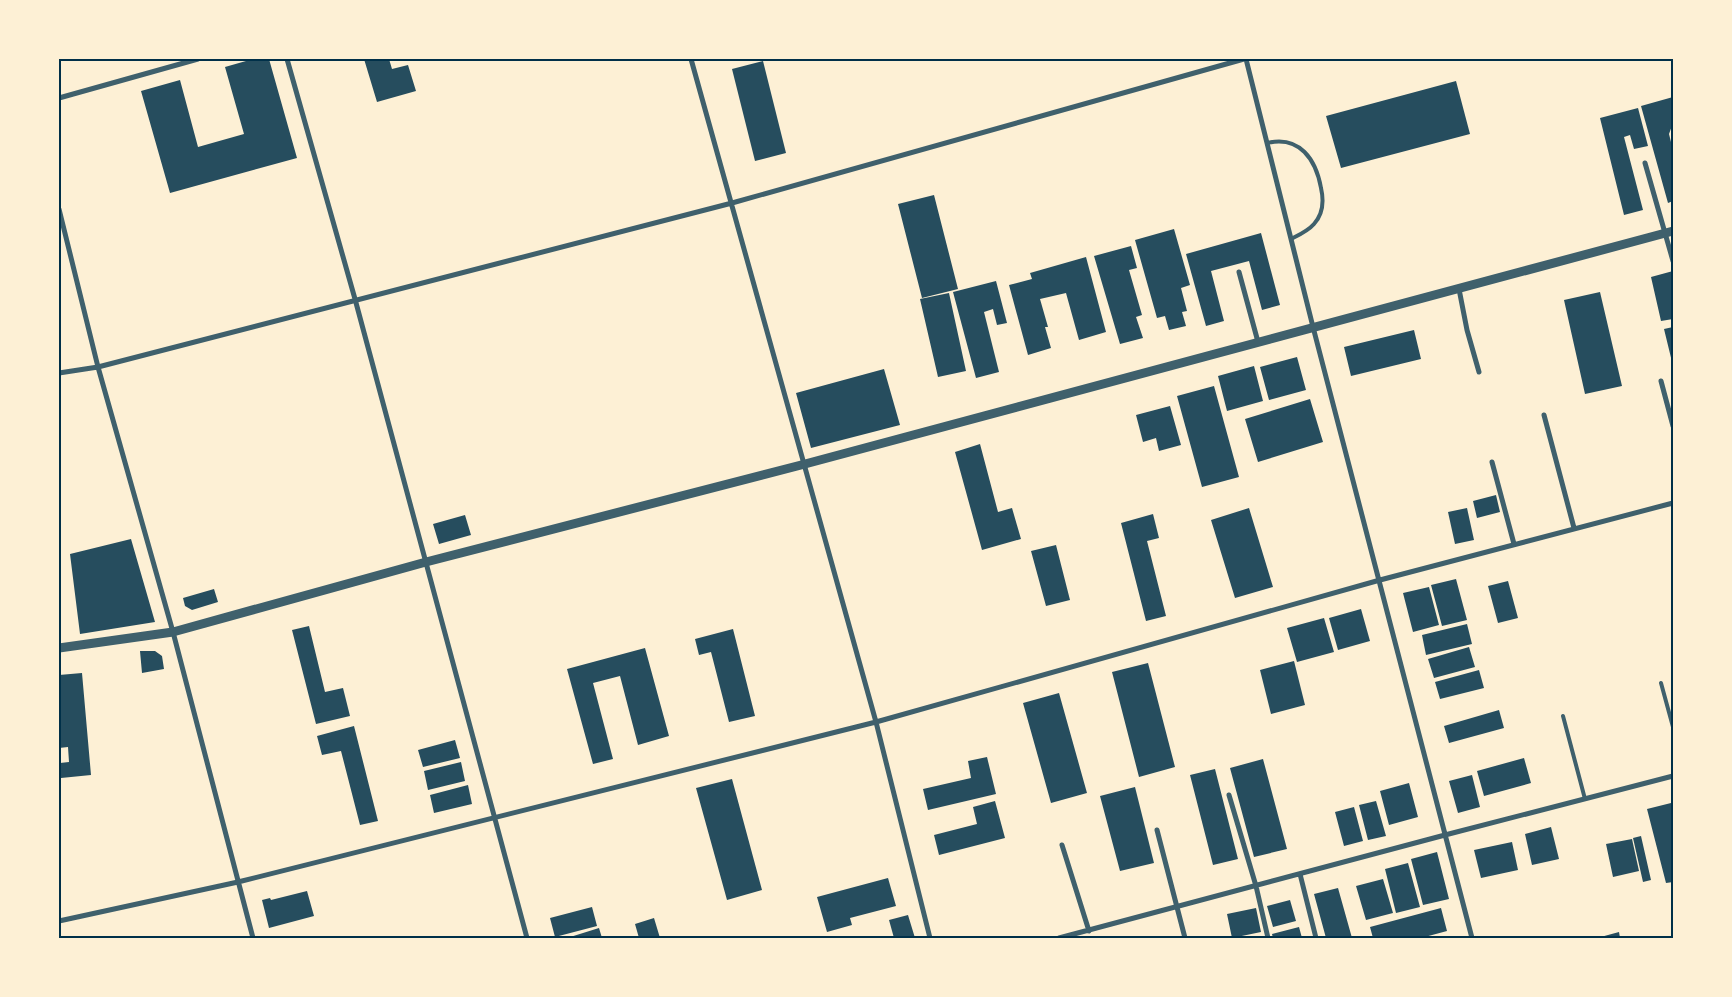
<svg xmlns="http://www.w3.org/2000/svg" width="1732" height="997" font-family="'Archivo Narrow',sans-serif">
<rect width="100%" height="100%" fill="#fdf0d5"/>
<path fill="#264d5e" d="M253 59H269L297 158 170 193 141 91 180 80 198 147 244 134 225 67Z
M364 59H389L392 69 408 65 416 91 377 102Z
M763 61 786 153 755 161 732 69Z
M1456 81 1470 134 1341 168 1326 116Z
M1673 97V123L1669 134 1673 150V201L1668 203 1641 106Z
M1638 108 1648 146 1634 149 1630 135 1624 137 1643 210 1624 215 1600 118Z
M934 195 958 289 922 298 898 204Z
M1174 229 1190 285 1181 288 1187 311 1182 312 1186 326 1169 330 1165 316 1157 318 1135 240Z
M1261 233 1280 305 1262 310 1249 261 1211 271 1224 321 1206 326 1186 254Z
M1131 246 1137 268 1129 270 1142 315 1136 317 1143 338 1120 344 1094 256Z
M1086 257 1106 332 1079 340 1066 293 1040 299 1048 327H1045L1051 348 1028 355 1009 285 1032 279 1030 273Z
M1673 271V319L1661 321 1651 277Z
M996 281 1007 323 997 325 993 309 984 312 999 372 976 378 953 292Z
M1600 292 1622 386 1585 394 1564 300Z
M949 293 966 371 938 377 920 299Z
M1673 327V366L1664 329Z
M1414 330 1421 359 1351 376 1344 347Z
M1297 357 1306 390 1269 400 1260 367Z
M1254 366 1263 401 1227 411 1218 376Z
M884 369 900 425 811 448 796 393Z
M1214 386 1239 477 1202 487 1177 396Z
M1310 399 1323 442 1258 462 1245 419Z
M1170 406 1181 445 1159 451 1156 438 1143 442 1136 415Z
M980 444 998 512 1012 508 1021 539 982 550 955 452Z
M1496 495 1500 512 1477 518 1473 501Z
M1249 508 1273 587 1235 598 1211 520Z
M1467 508 1474 540 1455 544 1448 512Z
M1153 514 1159 538 1147 541 1166 616 1146 621 1121 523Z
M465 515 471 535 439 544 433 524Z
M131 539 155 622 80 634 70 554Z
M1056 545 1070 600 1046 606 1031 551Z
M1456 579 1467 620 1442 626 1431 585Z
M1508 581 1518 618 1498 623 1488 586Z
M1429 587 1439 625 1413 632 1403 593Z
M214 589 218 602 192 610 185 606 183 598Z
M1361 609 1370 641 1338 650 1329 618Z
M1324 618 1334 652 1297 662 1287 628Z
M1467 624 1472 644 1426 655 1422 635Z
M309 626 325 692 343 688 350 716 316 724 292 630Z
M733 629 755 716 729 722 711 652 699 655 695 639Z
M1469 647 1475 667 1434 678 1428 659Z
M645 648 669 736 638 745 620 676 593 683 613 759 593 764 567 669Z
M140 651H155L162 656 164 669 142 673Z
M1294 661 1305 705 1271 714 1260 670Z
M1148 663 1175 767 1139 777 1112 672Z
M1479 670 1484 688 1440 699 1435 682Z
M82 673 91 775 61 778 60 763 69 762 68 747 59 748V675Z
M1059 693 1087 793 1051 803 1023 703Z
M1499 710 1504 728 1449 743 1444 726Z
M354 726 378 821 360 825 341 751 322 755 317 736Z
M455 740 460 758 423 767 418 750Z
M987 757 996 794 928 810 923 789 971 778 968 761Z
M1524 758 1531 783 1484 796 1477 771Z
M1263 759 1287 849 1254 857 1230 768Z
M461 762 465 781 428 790 424 771Z
M1215 769 1238 859 1213 865 1190 775Z
M1472 775 1480 807 1458 813 1449 781Z
M732 779 762 890 727 900 696 788Z
M1409 783 1418 817 1389 825 1380 791Z
M468 785 472 804 434 813 430 795Z
M1135 787 1154 863 1120 871 1100 796Z
M995 801 1005 838 939 855 934 835 977 824 973 807Z
M1376 801 1386 836 1368 840 1359 805Z
M1671 803 1673 813V882L1666 883 1647 809Z
M1354 807 1363 841 1344 846 1335 812Z
M1551 827 1559 859 1532 865 1525 834Z
M1641 836 1651 880 1643 882 1633 838Z
M1632 839 1639 871 1613 877 1606 844Z
M1512 842 1518 870 1481 878 1474 850Z
M1437 852 1449 899 1423 905 1411 859Z
M1408 863 1420 907 1396 913 1385 869Z
M888 878 896 906 850 918 852 925 827 932 817 897Z
M1383 879 1393 913 1366 920 1356 886Z
M1338 888 1352 938H1326L1314 894Z
M307 891 314 916 269 928 262 900 270 898 271 900Z
M1290 900 1296 921 1273 927 1267 906Z
M592 907 597 926 555 937 550 918Z
M1256 908 1261 932 1232 938 1227 914Z
M1441 908 1447 931 1421 938H1373L1370 927Z
M908 915 915 938H894L889 920Z
M654 918 660 938H639L635 924Z
M1299 927 1302 938H1273L1272 934Z
M599 928 602 938H567Z
M1619 932 1620 938H1597Z"/>
<g fill="none" stroke-linecap="round" stroke-linejoin="round">
<path stroke="#3f606c" stroke-width="4" d="M1267 143C1300 135 1316 160 1321 188 1324 201 1323 214 1314 224 1308 231 1299 235 1291 239
M1661 683 1673 727
M1563 716 1585 799"/>
<path stroke="#3f606c" stroke-width="5" d="M287 59 355 299 527 938
M691 59 876 722 930 938
M1246 59 1313 327 1472 938
M59 98 198 59
M1645 163 1673 261
M59 209 98 367 173 632 253 938
M1239 272 1258 342
M1459 289 1467 330 1479 372
M59 373 98 367 732 203 1244 59
M1661 381 1673 426
M1544 415 1574 528
M1492 462 1514 544
M1229 795 1256 886 1268 938
M1157 830 1185 938
M1062 845 1089 931
M1300 874 1316 938
M59 921 238 882 876 722 1380 580 1673 503
M1059 938 1445 835 1673 776"/>
<path stroke="#3f606c" stroke-width="9" d="M59 648 173 632 426 562 805 464 1673 231"/>
</g>
<rect width="1732" height="997" fill="none" stroke="#fdf0d5" stroke-width="120"/>
<rect x="60" y="60" width="1612" height="877" fill="none" stroke="#003049" stroke-width="2"/>
</svg>
